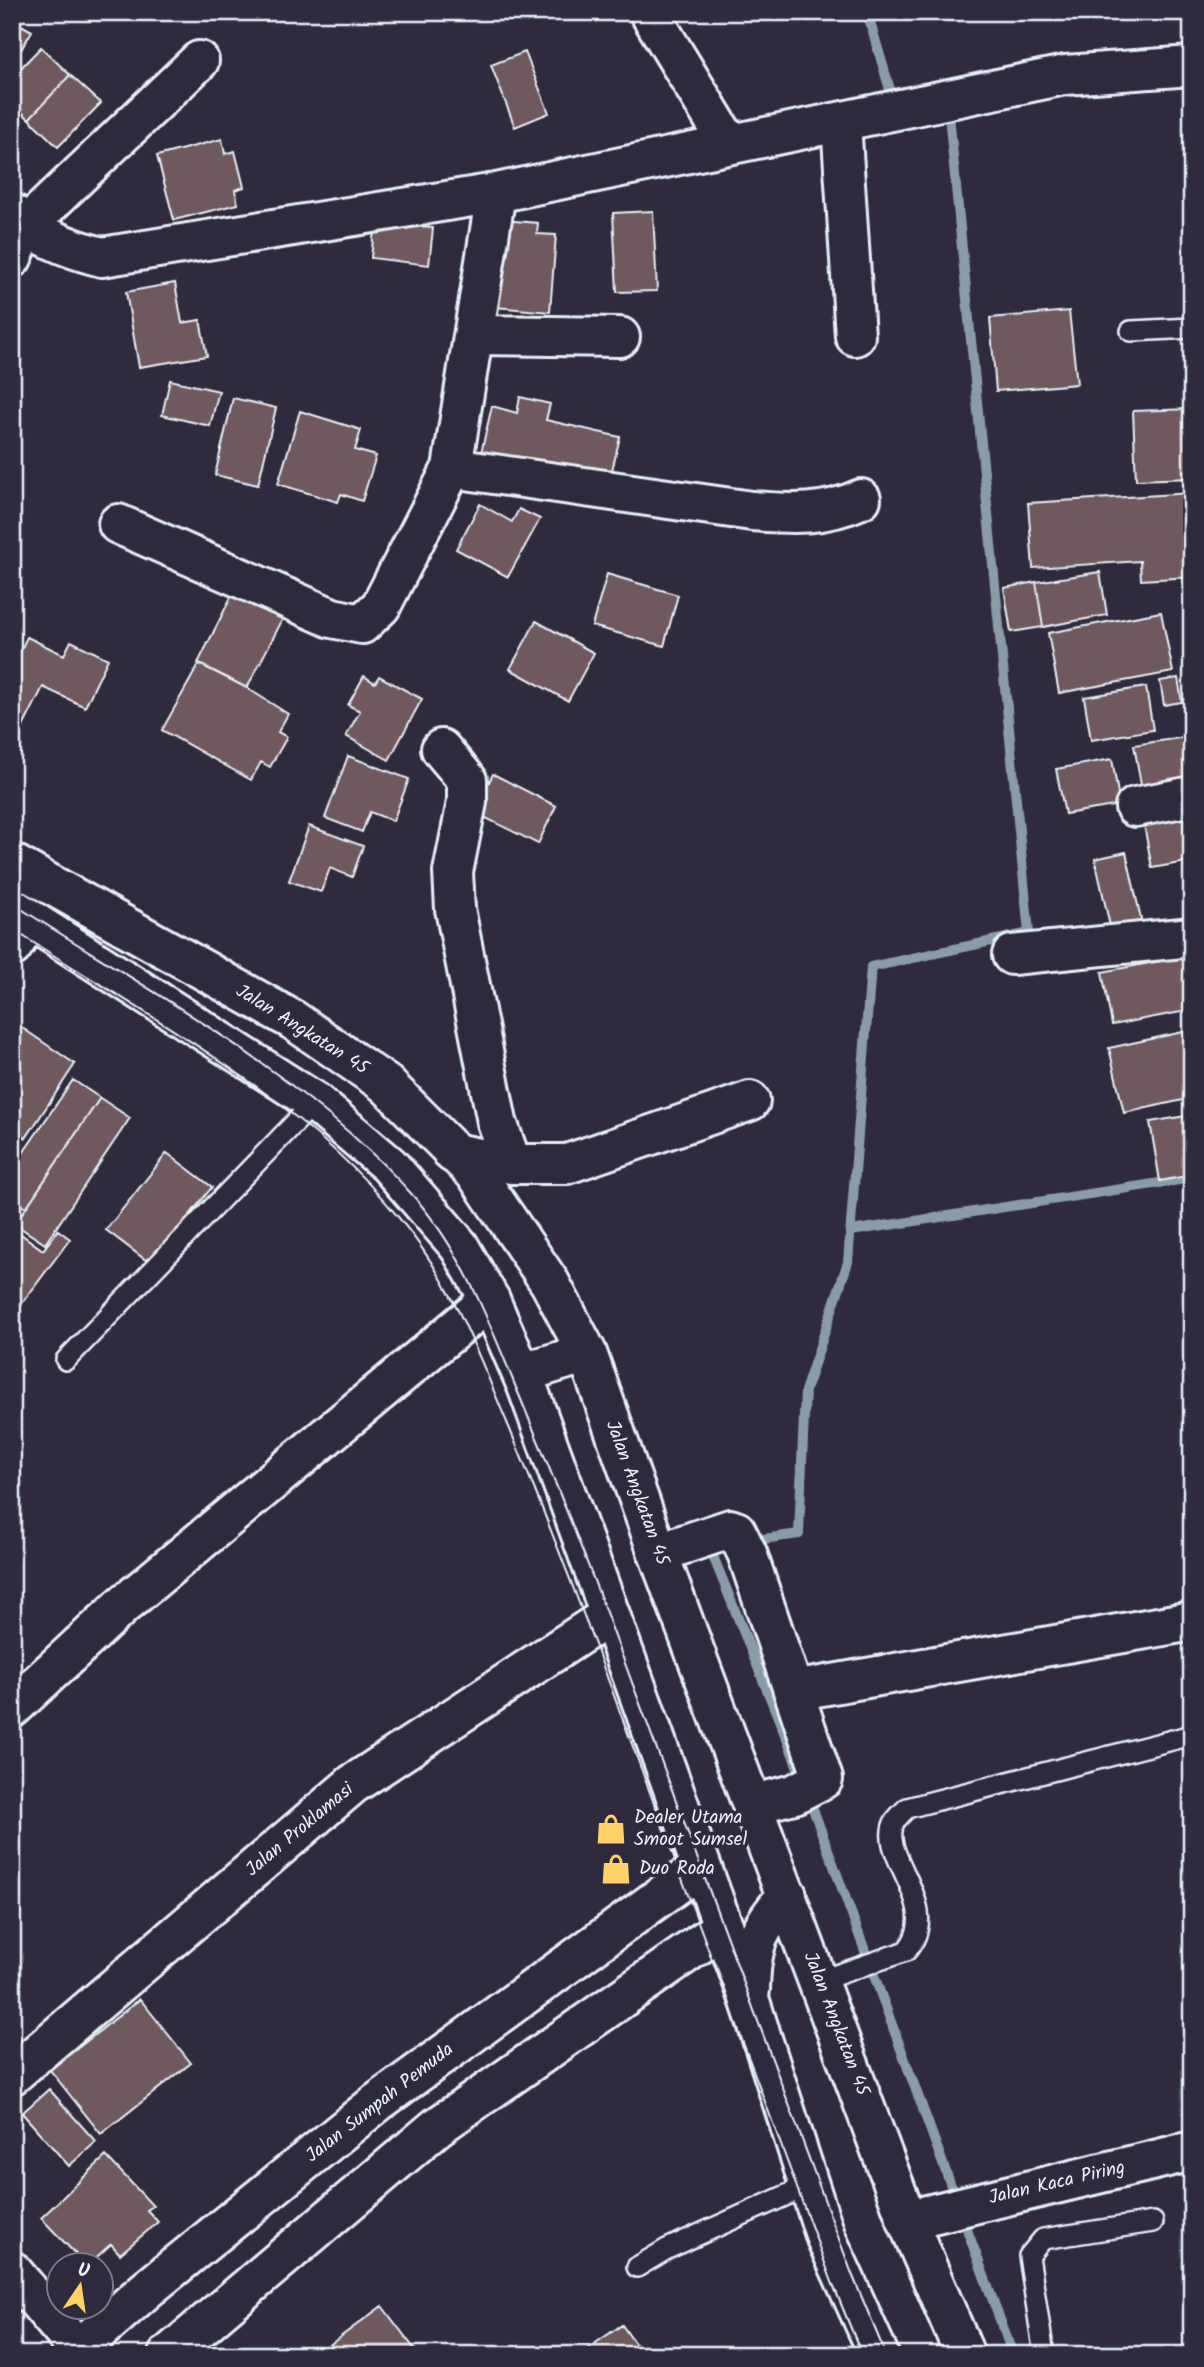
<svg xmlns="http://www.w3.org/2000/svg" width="1204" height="2367" font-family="Kalam,sans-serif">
<rect width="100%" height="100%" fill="#2f2a3d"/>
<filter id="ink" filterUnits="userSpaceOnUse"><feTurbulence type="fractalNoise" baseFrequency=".0143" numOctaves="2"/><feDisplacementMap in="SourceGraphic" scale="14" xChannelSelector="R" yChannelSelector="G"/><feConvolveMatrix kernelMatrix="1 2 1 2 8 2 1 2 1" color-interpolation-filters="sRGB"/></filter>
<g filter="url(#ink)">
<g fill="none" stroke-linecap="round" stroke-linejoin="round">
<path stroke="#8a9caa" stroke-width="10" d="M867 12 894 103
M851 1231 1192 1178
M748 1541 799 1534 805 1391 848 1262 871 967 1029 933 949 115 940 116
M715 1546H709L794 1757 1013 2355"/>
</g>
<path fill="#6f595e" stroke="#e8f1f8" stroke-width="2" d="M12 20 32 31 12 65Z
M41 47 70 75 29 119 12 103V77Z
M525 52 549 113 515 127 491 65Z
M70 75 101 103 58 147 29 119Z
M222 139 225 154 235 151 244 187 235 190 238 204 174 220 157 156Z
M653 211 657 291 617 292 613 213Z
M502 220 538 223 537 234 556 235 550 312 495 307Z
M375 221 433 228 429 265 371 258Z
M175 283 182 323 200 320 207 356 139 367 126 292Z
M1069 311 1077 384 996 391 990 318Z
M170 380 219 391 210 426 162 415Z
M520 397 550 404 546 420 620 437 609 483 481 453 492 406 517 413Z
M233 398 276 408 258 485 215 475Z
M1192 409V478L1136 480 1133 411Z
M300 411 361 430 355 450 376 456 362 501 341 494 338 502 278 484Z
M1192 493V577L1141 580 1140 561 1033 568 1028 503Z
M480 504 512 522 519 509 540 519 508 577 456 549Z
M1100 572 1107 615 1043 627 1036 582Z
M607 574 678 595 664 646 592 626Z
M1036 582 1043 627 1011 632 1004 588Z
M237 585 287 611 247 688 198 663Z
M1161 612 1173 672 1059 693 1048 633Z
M536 621 594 653 568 701 510 669Z
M27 637 64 655 71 641 108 659 85 707 43 687 21 731 12 727V681L16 674 12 668Z
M199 664 247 688 288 714 278 732 287 737 270 767 261 762 251 780 162 730Z
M364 676 375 683 379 676 422 699 389 760 346 736 360 711 348 705Z
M1178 678 1182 702 1164 705 1160 681Z
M1146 687 1153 730 1091 740 1084 697Z
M1192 736V788L1143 796 1134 745Z
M348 756 409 779 393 821 370 812 362 832 325 818Z
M1112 759 1120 805 1065 814 1056 769Z
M493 774 556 806 538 844 474 812Z
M1192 805V861L1152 868 1142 814Z
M309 826 363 846 352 877 330 868 321 892 289 881Z
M1126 852 1143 928 1112 935 1095 859Z
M1192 955V1010L1112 1025 1102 972Z
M12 1021 75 1064 26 1138 12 1128Z
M1192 1030V1098L1124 1113 1109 1048Z
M73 1080 100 1098 26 1208 12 1200V1169Z
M100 1098 130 1118 45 1244 15 1224Z
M1192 1115V1175L1160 1181 1150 1122Z
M167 1153 212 1187 151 1264 106 1230Z
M58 1230 70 1239 18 1309 12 1305V1240L18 1232 43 1250Z
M140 1999 191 2063 101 2134 50 2070Z
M49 2089 96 2142 69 2166 22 2113Z
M106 2156 153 2206 147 2210 158 2222 120 2254 111 2244 87 2266 41 2218Z
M382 2306 419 2355H323L320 2352Z
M622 2325 643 2355H578Z"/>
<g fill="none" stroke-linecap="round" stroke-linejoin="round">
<g stroke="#e8f1f8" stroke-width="24">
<path id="service" d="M1131 331 1192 328
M66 1360 315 1102
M819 1981 906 1951C946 1906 876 1855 895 1821 898 1817 903 1812 907 1808L1188 1736
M637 2267 667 2249 809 2185
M1044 2355 1029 2256 1043 2239 1153 2222"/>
</g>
<g stroke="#e8f1f8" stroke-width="44">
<path id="minor" d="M649 12 729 144
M841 122 855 336
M12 213C36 236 70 249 102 257L496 193 1065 75 1192 66
M12 258 26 226 199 61
M474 335 620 337
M452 468 752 511C791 514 824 516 861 499
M118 524 332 618 362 624 381 606 452 468 496 193
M441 749 467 780V802L453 872 455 909 497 1122 512 1164 453 1153
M1135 807 1192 796
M12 947 30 920
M1012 955 1192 937
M512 1164H567L750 1101
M658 1553 730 1529 736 1531 747 1553 823 1779 794 1794 754 1804
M793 1691 1192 1621
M12 1708 122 1606 490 1300
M12 2075 353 1784 610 1615
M907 2220 1192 2151
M12 2271 83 2355"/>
</g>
<g stroke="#e8f1f8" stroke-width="44">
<path id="primary" d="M12 863 293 1020 386 1084 477 1175 550 1283 587 1353 658 1553 907 2220 965 2355
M12 908 315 1102 389 1165 459 1246 490 1300 527 1386 747 1992 826 2238 879 2355
M522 1373 587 1353
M750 1990C751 1942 758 1931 787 1895
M72 2355 146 2290 378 2102 701 1867
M168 2355 437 2127 724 1927"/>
</g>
<use href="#service" stroke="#2f2a3d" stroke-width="19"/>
<use href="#minor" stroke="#2f2a3d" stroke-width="38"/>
<use href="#primary" stroke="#2f2a3d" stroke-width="38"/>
<path stroke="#e8f1f8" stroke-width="2" d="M12 903C150 992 306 1074 416 1199 463 1253 490 1324 517 1390 547 1462 577 1534 604 1607 687 1830 770 2052 852 2274L886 2355
M12 929C145 1015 298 1094 399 1218 451 1280 475 1347 506 1420 537 1494 566 1568 594 1642 673 1855 753 2069 832 2282L862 2355"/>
</g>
</g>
<defs>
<g id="shop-bare" transform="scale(2.415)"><path d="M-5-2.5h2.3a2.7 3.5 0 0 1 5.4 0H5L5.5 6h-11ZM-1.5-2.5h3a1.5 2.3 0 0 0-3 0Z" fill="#ffd166" stroke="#2f2a3d" stroke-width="2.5" paint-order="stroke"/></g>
</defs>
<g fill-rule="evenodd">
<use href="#shop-bare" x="611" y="1829"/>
<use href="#shop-bare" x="616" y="1869"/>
</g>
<g text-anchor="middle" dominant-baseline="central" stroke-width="7" stroke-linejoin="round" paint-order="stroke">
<g font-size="19" fill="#e8f1f8" stroke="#2f2a3d">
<text transform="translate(302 1030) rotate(32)">Jalan Angkatan 45</text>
<text transform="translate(637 1493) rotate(70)">Jalan Angkatan 45</text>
<text transform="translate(300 1830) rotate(-40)">Jalan Proklamasi</text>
<text transform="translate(836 2024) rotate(69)">Jalan Angkatan 45</text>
<text transform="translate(380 2103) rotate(-38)">Jalan Sumpah Pemuda</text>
<text transform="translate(1057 2183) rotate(-13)">Jalan Kaca Piring</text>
</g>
<g font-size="19" fill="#e8f1f8" stroke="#2f2a3d" text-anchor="start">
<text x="634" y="1818">Dealer Utama<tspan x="634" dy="22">Smoot Sumsel</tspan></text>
<text x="639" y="1869">Duo Roda</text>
</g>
</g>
<rect width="1204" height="2367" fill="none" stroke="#2f2a3d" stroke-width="42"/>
<rect x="21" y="21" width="1162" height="2325" fill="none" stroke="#e8f1f8" stroke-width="2.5" filter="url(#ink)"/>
<g transform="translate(80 2286) rotate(13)"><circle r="33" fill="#2f2a3d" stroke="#797a88" stroke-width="2"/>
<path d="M0-5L12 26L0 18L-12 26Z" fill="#ffd166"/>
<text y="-10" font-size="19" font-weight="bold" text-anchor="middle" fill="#e8f1f8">U</text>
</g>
</svg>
